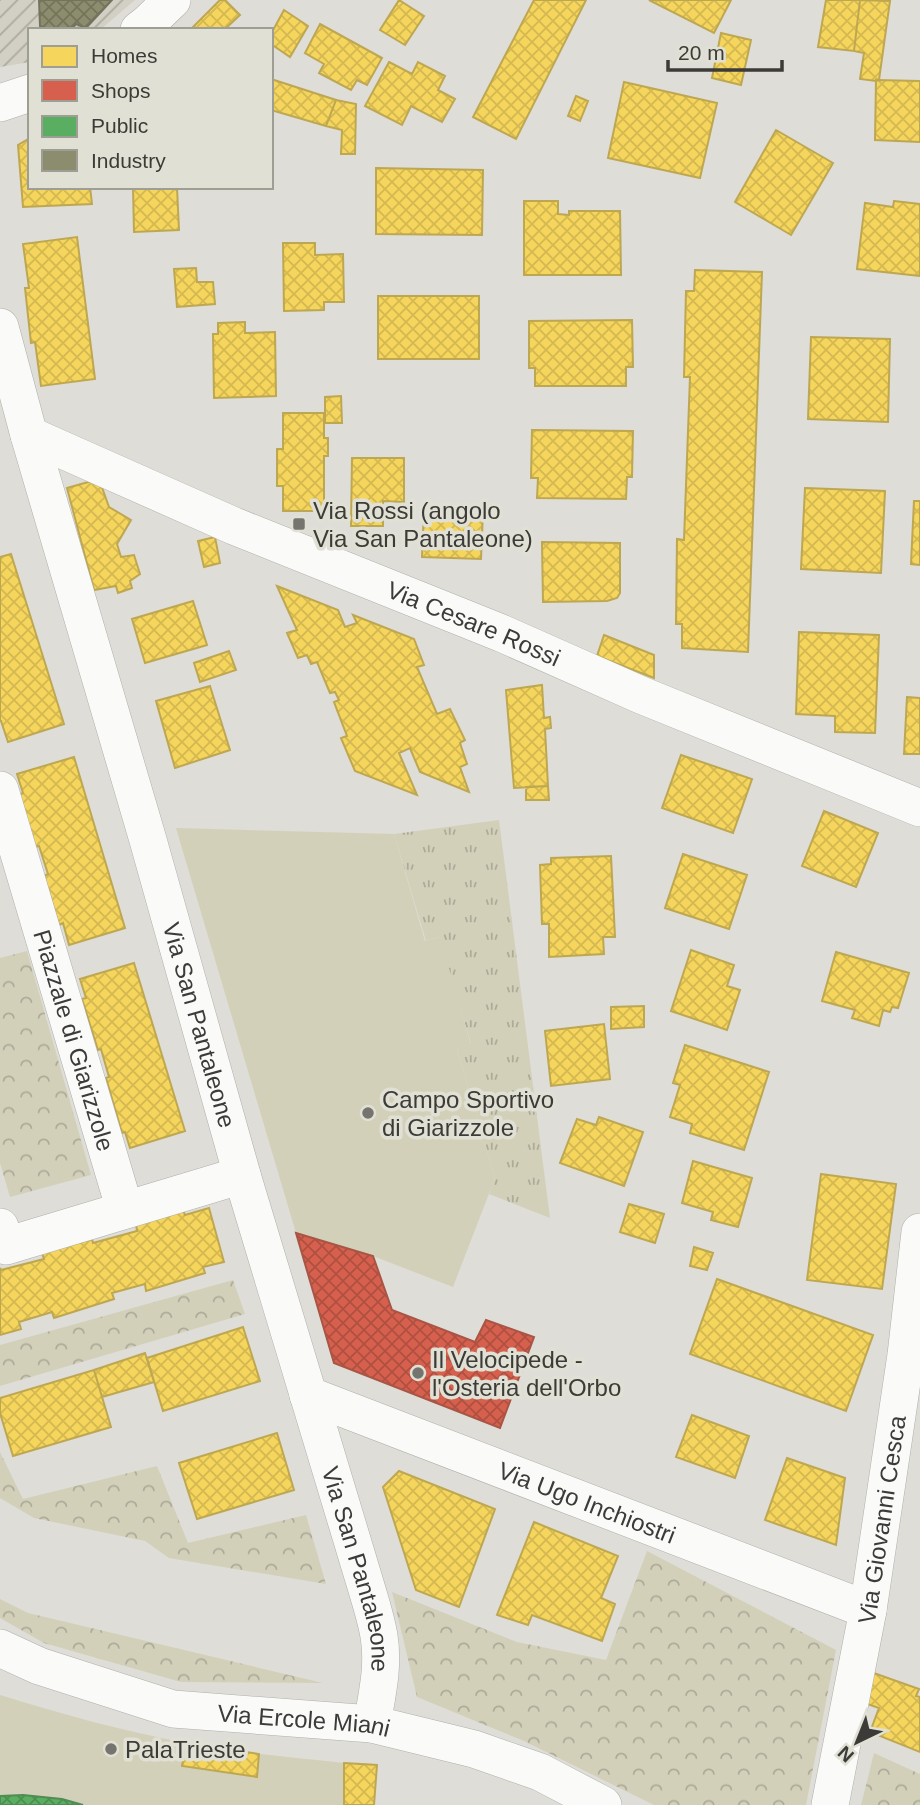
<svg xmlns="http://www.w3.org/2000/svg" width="920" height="1805" font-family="Arial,sans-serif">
<defs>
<pattern id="industrial-furrows" width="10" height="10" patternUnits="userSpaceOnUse" patternTransform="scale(1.75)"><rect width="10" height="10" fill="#d2d0c4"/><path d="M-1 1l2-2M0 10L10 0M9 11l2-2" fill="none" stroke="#acaaa0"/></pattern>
<pattern id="grass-tufts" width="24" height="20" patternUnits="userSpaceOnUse" patternTransform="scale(1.75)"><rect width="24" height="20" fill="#d3d0ba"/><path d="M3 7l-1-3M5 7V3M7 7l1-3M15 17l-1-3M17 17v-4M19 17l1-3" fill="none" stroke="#acaa98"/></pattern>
<pattern id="forest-crowns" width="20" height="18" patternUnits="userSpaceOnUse" patternTransform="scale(1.75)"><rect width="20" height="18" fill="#d3d0ba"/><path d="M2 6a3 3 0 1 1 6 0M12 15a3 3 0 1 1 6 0" fill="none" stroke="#acaa98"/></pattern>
<pattern id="homes-cross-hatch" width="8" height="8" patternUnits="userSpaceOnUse" patternTransform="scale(1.75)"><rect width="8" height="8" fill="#f6d55c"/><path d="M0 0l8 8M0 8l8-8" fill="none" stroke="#d4b851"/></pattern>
<pattern id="shops-cross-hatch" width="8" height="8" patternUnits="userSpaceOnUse" patternTransform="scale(1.75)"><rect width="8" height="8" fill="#d6604d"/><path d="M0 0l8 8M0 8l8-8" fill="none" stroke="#af5041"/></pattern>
<pattern id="public-cross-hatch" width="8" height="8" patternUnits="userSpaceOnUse" patternTransform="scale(1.75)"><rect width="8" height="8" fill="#5aae61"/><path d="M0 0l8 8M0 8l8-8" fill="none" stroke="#4c8f51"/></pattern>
<pattern id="industry-cross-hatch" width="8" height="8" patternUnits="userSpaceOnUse" patternTransform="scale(1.75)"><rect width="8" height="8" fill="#8c8c6e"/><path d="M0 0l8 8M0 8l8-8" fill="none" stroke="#74745b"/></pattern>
</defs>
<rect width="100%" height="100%" fill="#deddd7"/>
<path fill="url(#industrial-furrows)" d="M0 0H135L100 30H30V62L0 67Z"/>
<path fill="url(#grass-tufts)" d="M499 820 550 1218 489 1194 495 1178 457 1049 471 1044 439 937 426 941 394 834Z"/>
<path fill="url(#forest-crowns)" d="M27 951 91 1175 10 1197 0 1163V958Z
M233 1280 245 1314 0 1386V1345Z
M0 1452 23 1499 157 1466 188 1543 306 1515 326 1584 169 1558 145 1541 34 1518 0 1498Z
M647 1551 836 1650 806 1805H654L524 1741 417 1697 392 1592 517 1642 606 1660Z
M0 1599 28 1613 323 1683 181 1682 44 1643 0 1618Z
M874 1753 920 1774V1805H861Z"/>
<path fill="#d3d0ba" d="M176 828 394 834 425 941 440 937 471 1045 457 1049 495 1178 453 1287 373 1256 296 1233Z
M0 1695C61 1714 123 1731 186 1743 238 1753 291 1757 344 1763V1805H0Z"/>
<path fill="url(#homes-cross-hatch)" stroke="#bea751" stroke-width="2" d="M220 0H225L240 15 224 30H190Z
M399 0 424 16 405 45 380 30Z
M534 0H586L516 139 473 117Z
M649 0H731L714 33Z
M826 0H860L854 51 818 47Z
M860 0 890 1 879 80 876 81 860 79 864 53 854 51Z
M284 10 308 26 290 57 271 44V34Z
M320 24 382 58 367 85 357 80 351 90 319 73 324 64 305 53Z
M721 33 751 40 741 85 712 78Z
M389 62 412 74 418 62 445 76 438 90 455 99 442 122 411 106 402 125 365 106Z
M271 79 336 100 326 126 271 110Z
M876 80 920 81V142L875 140Z
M624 82 717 103 700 178 608 158Z
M576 96 588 101 580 121 568 116Z
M336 100 356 104 355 154H341L342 130 326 126Z
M776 130 833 163 791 235 735 202Z
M30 138V187H90L92 204 23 207 18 145Z
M376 168 483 170 482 235 376 234Z
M133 187H177L179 230 134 232Z
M524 201H558V214L569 215V211H620L621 275H524Z
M894 201 920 204V276L857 269 865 203 893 207Z
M77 237 95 379 41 386 35 342 31 343 25 288H29L23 244Z
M283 243H315V255L343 254 344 302H324V310L284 311Z
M196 268 197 282H213L215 304 177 307 174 269Z
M695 270 762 272 748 652 682 648V624H676L677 539 684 540 690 377H684L686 291H694Z
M378 296H479V359H378Z
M632 320 633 367H626V386H535V368H529V321Z
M245 322V333L275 332 276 396 214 398 213 334H218V323Z
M811 337 890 339 888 422 808 419Z
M341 396 342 423H325V397Z
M283 413H324V438H328V456H324V511H283V486H277V449H283Z
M532 430 633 431 632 477H627L626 499 537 498 538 478H531Z
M352 458H404V502L383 501V526H351Z
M99 479 109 507 131 520 117 544 121 557 134 555 140 574 130 581 132 588 118 593 116 586 94 590 67 488Z
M805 488 885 491 881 573 801 569Z
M914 501H920V565L911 564Z
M424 509 483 511 481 559 422 557Z
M215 537 220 563 204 567 198 541Z
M542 542 620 543V593L617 598 607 601 543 602Z
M11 554 64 724 8 742 1 721H0V557Z
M277 586 338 610 345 627 357 623 353 615 414 639 424 665 417 667 437 714 450 709 465 740 460 743 467 764 460 767 469 792 420 772 410 748 399 753 417 795 355 771 341 738 347 736 334 702 339 700 335 692 330 693 317 662 311 664 307 655 298 658 287 633 297 630Z
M193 601 207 645 145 663 132 619Z
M799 632 879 635 875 733 835 732V716L796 714Z
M604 635 654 655V678L597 656Z
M229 651 236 670 200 682 194 663Z
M542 685 544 718 550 717 551 728 545 729 548 786 514 788 506 690Z
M210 686 230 750 175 768 156 701Z
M907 697 920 698V754H904Z
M681 755 752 779 733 833 662 808Z
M74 757 125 928 69 945 63 923 59 925 44 876 48 874 39 846 35 847 19 795 23 793 17 774Z
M548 786 549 800H526V787Z
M824 811 878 833 856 887 802 866Z
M683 854 747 875 729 929 665 908Z
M611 856 615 937H603L604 954 549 957V924H542L540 865 551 864V858Z
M691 950 734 965 727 986 740 990 727 1030 671 1011Z
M836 952 909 973 898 1008 892 1007 890 1012 883 1010 879 1026 852 1018 855 1010 822 1001Z
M134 963 185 1131 130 1148 125 1132 122 1133 106 1078 109 1077 101 1049 98 1050 82 999 86 998 80 979Z
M644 1006V1027L611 1029V1007Z
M604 1024 610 1079 551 1086 545 1031Z
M685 1045 769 1072 744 1150 690 1133 692 1124 670 1117 680 1085 673 1083Z
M599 1117 643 1132 624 1186 560 1163 577 1119 596 1125Z
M693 1161 752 1178 738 1227 711 1220 713 1212 682 1203Z
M821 1174 896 1184 882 1289 807 1280Z
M629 1204 664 1214 655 1243 620 1232Z
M209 1208 224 1262 203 1267 205 1273 146 1291 145 1284 112 1293 114 1299 54 1318 52 1312 19 1322 21 1329 0 1335V1268L1 1270 44 1259 42 1253 92 1239 93 1243 137 1231 136 1224 183 1210 185 1215Z
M694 1247 713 1253 707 1270 690 1266Z
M717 1279 873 1335 846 1411 690 1354Z
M243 1327 260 1381 163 1411 147 1358Z
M145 1353 154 1382 102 1397 94 1370Z
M94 1370 111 1427 13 1456 0 1413V1398Z
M692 1415 749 1436 735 1478 676 1457Z
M277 1433 294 1490 197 1519 179 1463Z
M787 1458 845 1478 836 1545 765 1520Z
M399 1471 495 1509 459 1607 416 1590 383 1487Z
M534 1522 618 1556 601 1598 615 1604 602 1641 532 1615 528 1625 497 1615Z
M868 1671 919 1689 916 1696 920 1697V1752L870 1732 879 1708 862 1702Z
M186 1743 259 1754 257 1777 182 1766Z
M344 1763 377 1765 374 1805H344Z"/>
<path fill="url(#shops-cross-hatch)" stroke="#a85546" stroke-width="2" d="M296 1233 373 1256 392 1310 475 1342 486 1320 534 1337 500 1428 334 1363Z"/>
<path fill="url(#public-cross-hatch)" stroke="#518c54" stroke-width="2" d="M23 1795 62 1799 83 1805H0V1796Z"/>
<path fill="url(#industry-cross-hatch)" stroke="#74745e" stroke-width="2" d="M39 0H112L86 28 76 24 71 30H50L40 26Z"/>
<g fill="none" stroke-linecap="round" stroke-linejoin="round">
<g stroke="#b0afab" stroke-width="38">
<g id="minor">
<path d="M139 30 148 23 172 0"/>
<path d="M0 103 30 93"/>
<path id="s1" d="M0 327 29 435 148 840 242 1175 365 1583C370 1600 376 1618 379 1636 384 1666 377 1695 372 1724"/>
<path id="s2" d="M29 435 234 526 501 633 641 695 920 808"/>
<path id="s3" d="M0 790 125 1210"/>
<path d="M0 1227 6 1246 242 1175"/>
<path id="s4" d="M308 1395 868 1610"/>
<path id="s5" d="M0 1648 39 1666 173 1709 372 1724 474 1749 540 1772 603 1805"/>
<path id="s6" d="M830 1805 868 1610 906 1355 920 1232"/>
</g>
</g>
<use href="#minor" stroke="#fafaf9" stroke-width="37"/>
</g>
<g fill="#75746f" stroke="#e1e0d4" stroke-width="2.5">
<rect x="292" y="517" width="14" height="14" rx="3.5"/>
<circle cx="368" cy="1113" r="7"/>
<circle cx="418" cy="1373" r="7"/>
<circle cx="111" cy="1749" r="7"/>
</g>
<g text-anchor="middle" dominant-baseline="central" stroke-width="7" stroke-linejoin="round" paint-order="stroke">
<g font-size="24" fill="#3c3b37" stroke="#e1e0d4" text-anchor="start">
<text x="313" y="510">Via Rossi (angolo<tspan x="313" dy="28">Via San Pantaleone)</tspan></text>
<text x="382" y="1099">Campo Sportivo<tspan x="382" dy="28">di Giarizzole</tspan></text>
<text x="432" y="1359">Il Velocipede -<tspan x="432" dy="28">l'Osteria dell'Orbo</tspan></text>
<text x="125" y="1749">PalaTrieste</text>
</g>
<g font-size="24" fill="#3c3b37" stroke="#e1e0d4">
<text stroke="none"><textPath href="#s2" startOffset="483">Via Cesare Rossi</textPath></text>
<text stroke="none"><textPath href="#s1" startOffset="726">Via San Pantaleone</textPath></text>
<text stroke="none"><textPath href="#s3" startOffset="261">Piazzale di Giarizzole</textPath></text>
<text stroke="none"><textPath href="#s4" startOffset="299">Via Ugo Inchiostri</textPath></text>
<text stroke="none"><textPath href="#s6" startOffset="290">Via Giovanni Cesca</textPath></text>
<text stroke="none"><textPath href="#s1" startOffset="1293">Via San Pantaleone</textPath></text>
<text stroke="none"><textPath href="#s5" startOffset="315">Via Ercole Miani</textPath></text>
</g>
</g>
<rect x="28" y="28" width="245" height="161" fill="#e1e0d4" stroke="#9f9e95" stroke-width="2"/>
<rect x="42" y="46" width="35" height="21" fill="#f6d55c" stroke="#9f9e95" stroke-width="2"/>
<text x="91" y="63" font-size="21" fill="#3c3b37">Homes</text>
<rect x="42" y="80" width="35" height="21" fill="#d6604d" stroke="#9f9e95" stroke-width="2"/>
<text x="91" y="98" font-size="21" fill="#3c3b37">Shops</text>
<rect x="42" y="116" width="35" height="21" fill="#5aae61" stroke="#9f9e95" stroke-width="2"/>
<text x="91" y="133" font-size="21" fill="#3c3b37">Public</text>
<rect x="42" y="150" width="35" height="21" fill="#8c8c6e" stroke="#9f9e95" stroke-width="2"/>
<text x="91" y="168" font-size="21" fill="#3c3b37">Industry</text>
<g transform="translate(857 1742) rotate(223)" stroke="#e1e0d4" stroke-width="5" paint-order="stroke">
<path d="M0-5L12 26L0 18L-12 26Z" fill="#3c3b37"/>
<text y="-10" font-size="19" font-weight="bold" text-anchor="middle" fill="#3c3b37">N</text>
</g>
<path d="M668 60v10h114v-10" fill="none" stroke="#3c3b37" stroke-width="3.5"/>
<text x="678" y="60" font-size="21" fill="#3c3b37" stroke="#e1e0d4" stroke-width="5" paint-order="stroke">20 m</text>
</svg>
